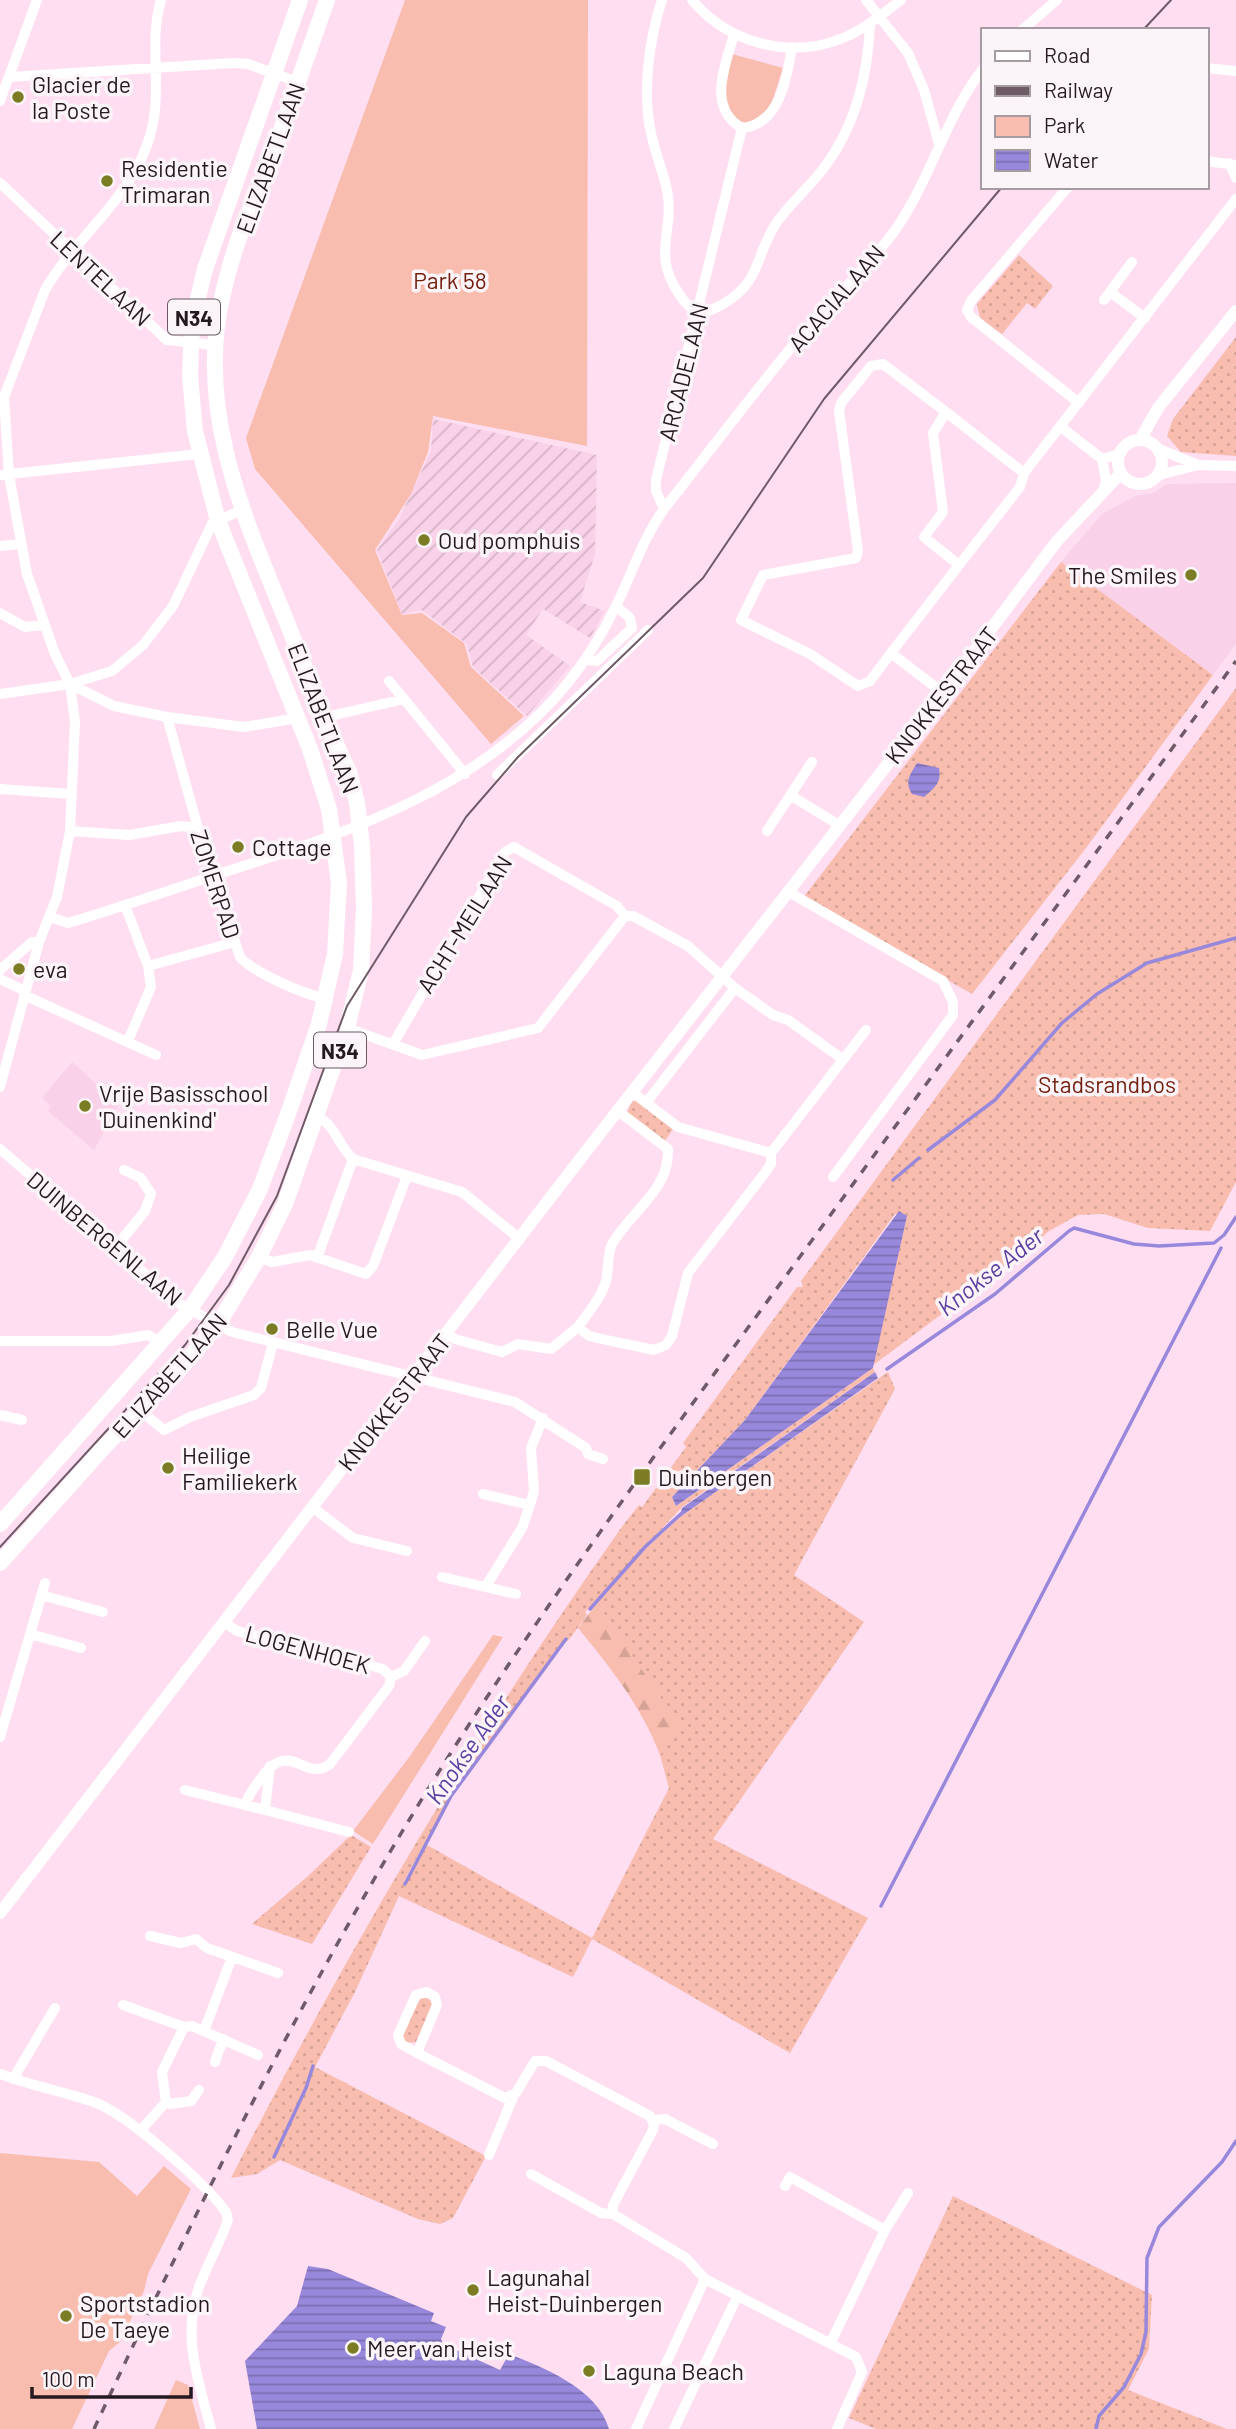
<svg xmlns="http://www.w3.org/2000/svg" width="1236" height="2429" font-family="Barlow,sans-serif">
<defs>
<pattern id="industrial-furrows" width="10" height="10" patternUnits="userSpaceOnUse" patternTransform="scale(1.75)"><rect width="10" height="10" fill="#f9d1e8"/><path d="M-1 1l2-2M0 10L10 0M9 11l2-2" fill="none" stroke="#d5b3c7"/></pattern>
<pattern id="grass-dots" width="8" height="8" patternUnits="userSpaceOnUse" patternTransform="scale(1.75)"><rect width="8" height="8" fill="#f9bdaf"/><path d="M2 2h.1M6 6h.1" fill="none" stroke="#d5a296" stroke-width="1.8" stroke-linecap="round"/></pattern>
<pattern id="forest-firs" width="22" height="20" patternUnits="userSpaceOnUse" patternTransform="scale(1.75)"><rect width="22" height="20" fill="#f9bdaf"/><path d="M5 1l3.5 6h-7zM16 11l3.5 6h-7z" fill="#d5a296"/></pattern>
<pattern id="water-rules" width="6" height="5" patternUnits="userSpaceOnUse" patternTransform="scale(1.75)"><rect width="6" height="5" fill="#9888dc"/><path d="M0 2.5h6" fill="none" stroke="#7c6eb2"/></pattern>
</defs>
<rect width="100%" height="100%" fill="#ffdef1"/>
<path fill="#f9d1e8" d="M1236 483V644L1213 675 1061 562 1102 514 1135 496 1154 493 1167 484Z
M72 1062 119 1105 94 1150 48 1111 51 1106 42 1098Z"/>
<path fill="url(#industrial-furrows)" d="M433 419 597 455 595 554 580 602 605 611 590 638 543 609 526 635 570 666 527 716 473 667 467 644 422 610 402 614 377 550 399 519 431 451Z"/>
<path fill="url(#grass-dots)" d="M1019 255 1053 286 1035 309 1027 303 1002 334 980 318 977 304Z
M1236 337V456L1181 452 1167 436 1173 419Z
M1061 562 1213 675 1086 848 972 994 803 898Z
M1236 688V1182L1210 1231 1148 1228 1104 1214 1078 1215 1049 1231 1025 1252 872 1366 907 1216 895 1214 745 1420 672 1497 676 1506 873 1368 875 1372 682 1507 585 1612 587 1615 568 1641 565 1640 452 1794 404 1881 406 1882 427 1845 592 1938 669 1788 660 1755 681 1729 597 1603 638 1556 680 1517 888 1372 895 1389 794 1575 864 1622 713 1839 868 1918 790 2053 592 1939 573 1977 399 1896 355 1992 315 2067 486 2156 453 2218 440 2224 418 2219 280 2160 257 2174 231 2178C347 1951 476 1732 624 1524L639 1505 642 1507 686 1447 683 1443 797 1287H803L801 1281Z
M632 1101H637L673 1129 665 1141 627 1113Z
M351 1835 371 1847 312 1944 252 1924 308 1876Z
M421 1997 429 1998 433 2005 416 2042 406 2043 402 2034Z
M953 2196 1152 2295 1149 2349 1128 2390 1227 2429H876L849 2418Z"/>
<path fill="url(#forest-firs)" d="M597 1603 682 1729 660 1755C642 1707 610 1667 578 1628Z"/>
<path fill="#f9bdaf" d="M405 0H588L587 446 433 416 428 452 411 494 375 550 402 615 422 613 464 643 471 667 524 716 491 744 255 469 246 438Z
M732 54 783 68 770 108 748 124 733 118 724 94Z
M493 1635 503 1637 373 1844 353 1831 410 1756Z
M0 2153 99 2162 137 2196 164 2166 191 2189 148 2274 144 2291 121 2341 109 2351 72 2429H0Z
M176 2380 188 2385 200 2429H154Z"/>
<path fill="url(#water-rules)" d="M917 763 939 768C942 783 934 788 924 797L912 794C904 781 910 775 917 763Z
M899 1211 907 1216 873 1368 676 1506 672 1497 745 1420Z
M875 1372 878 1378 680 1517 682 1508Z
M308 2266 328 2269 434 2313 431 2321 446 2327 441 2339 443 2344 500 2370 509 2354C544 2368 597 2388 609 2429H257L245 2361 297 2306Z"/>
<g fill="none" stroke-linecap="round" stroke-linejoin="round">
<path stroke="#9888dc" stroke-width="3.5" d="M928 1150 995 1100 1062 1023 1097 994 1147 963 1236 938
M893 1180 919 1158
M887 1369 995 1294 1069 1231 1074 1228 1134 1244 1159 1246 1214 1243 1224 1235 1236 1217
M590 1609 645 1547 683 1512
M405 1884 451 1796 566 1639
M881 1906 1221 1248
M274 2157 306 2088 313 2066
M1096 2429 1099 2416 1124 2387 1141 2354 1146 2332 1147 2258 1159 2227 1222 2162 1236 2141"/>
<path stroke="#fff" stroke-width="10" d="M662 0C649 40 642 91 651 133 655 153 663 171 667 190 675 232 651 253 679 294 684 302 690 309 699 312
M692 0C728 43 790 60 843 38 865 29 882 14 901 0
M866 0 908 53 924 90 939 144
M1022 30 1057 0
M734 34C726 64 706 108 742 128 780 125 787 77 792 47
M1206 68 1236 71
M9 77 233 63 248 64 298 82
M0 101 37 0
M1206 161 1236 165
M1229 163 1236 178
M0 183 167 340 214 345
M1068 187 971 301 967 310 971 317 1079 403
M1110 292 1145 318
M1104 300 1132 262
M699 312C708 313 715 308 723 304 762 282 755 254 777 222 792 201 812 185 826 165 856 124 868 75 870 24
M946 412 1024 473 1020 487 959 565
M1061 427 1102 459 1106 480 1103 491
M1159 449 1198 465
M1102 459 1120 454
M1024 473 1236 199
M0 475 199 454
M1159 475 1198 465 1236 466
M664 509 656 491V480L742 128
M0 546 20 544
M0 613 25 627 44 625
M891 653 959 565 924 537 943 512 933 433 946 412 883 364 871 366 841 403 839 411 858 551 856 558 763 575 741 620 810 654 858 686 870 681 891 653 943 693
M585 660 597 661 632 628 630 618 616 606
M389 681 404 699
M70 684 114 706 167 717 244 727 298 718
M0 694 70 684 112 671 143 645 173 606 212 524 241 510
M167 717 198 828 240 957C253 972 306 996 326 998
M326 717 404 699 465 774
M497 775 648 630
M0 789 71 794
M790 795 839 825
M70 831 129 835 181 826 198 828
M767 831 812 762
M787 891 943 981 953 1002V1015L833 1177
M125 905 148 966 235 942
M50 917 68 923C124 906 179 887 234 869 356 830 483 786 567 684 586 660 602 635 615 608 632 574 642 540 664 509 709 452 753 393 800 337 830 301 865 271 893 233 930 182 944 120 982 70
M0 970 32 942H39
M0 979 25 991
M24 995 156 1055
M347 1028 422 1055 538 1028 625 916
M128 1041 151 987 148 966
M393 1044 505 852 514 847 617 906 625 916H633L688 946 735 988 773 1015 788 1020 841 1058
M0 1087 39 942 57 897 70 831 75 722 70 684 55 654 27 574 9 475 4 397 45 290C77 234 134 198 151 132 163 88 148 44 161 0
M632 1092 678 1127 771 1153 866 1030
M646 1103 735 988
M317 1117C334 1123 338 1145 353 1159L462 1192 520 1239
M0 1149 180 1304 232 1332 515 1402 586 1448 588 1454 603 1459
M116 1247 145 1211 151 1194 141 1178 124 1170
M259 1257 272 1262 310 1255 366 1274 373 1266 407 1176
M317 1258 353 1159
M578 1327C588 1313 601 1298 606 1281 609 1269 607 1254 612 1244 631 1211 670 1190 668 1149L618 1111
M447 1334 455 1339 502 1352 518 1344 551 1349 578 1327 589 1336 602 1339 654 1350 666 1345 672 1336 688 1273 764 1174 771 1164V1153
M0 1341H111L148 1335 161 1342
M141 1411 164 1430 190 1417 254 1395 261 1388 273 1343
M0 1415 22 1420
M483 1494 530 1505
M312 1507 353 1538 407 1551
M442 1577 516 1594
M486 1586 522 1528 529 1508 534 1491 531 1448 543 1418
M41 1595 103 1612
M224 1622 237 1631 383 1669 391 1677 389 1686 330 1764C304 1784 290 1735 259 1781 253 1789 248 1796 245 1805L265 1810 270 1766
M30 1634 81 1648
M391 1677 404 1671 425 1641
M0 1737 45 1583
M185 1790 245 1805
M265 1810 349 1832
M150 1936 181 1943 196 1939 207 1948 278 1973
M123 2005 184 2027 192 2026 258 2055
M204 2031 232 1957
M417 2053 401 2044 398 2035 416 1995 427 1992 435 1997 437 2005 417 2053 505 2098 516 2093 535 2061H546L650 2116 654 2124 653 2130 613 2205V2214L686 2258 705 2279 856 2357 862 2372 837 2429
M215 2062 223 2039
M0 2074C31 2086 63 2091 94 2102 127 2114 204 2182 226 2212L228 2220C220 2244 206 2266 198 2290 182 2338 199 2383 211 2429
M13 2079 55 2008
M166 2102 162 2072 184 2027
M653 2120 665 2119 713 2144
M141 2130 166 2102 170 2104 191 2101 199 2090
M489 2155 513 2097
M531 2174 601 2213 613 2214
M785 2186 790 2177 885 2230 831 2342
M885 2230 908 2193
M636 2429 705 2279
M674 2429 738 2295"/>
<path stroke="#fff" stroke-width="12" d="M1140 440 1158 408 1236 311
M1118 462a22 22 0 1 1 44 0a22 22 0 1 1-44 0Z
M0 1913 584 1154 943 693 1057 541 1121 473"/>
<path stroke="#fff" stroke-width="16" d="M0 1524 190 1309 225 1257 260 1189 288 1114 319 1024 335 954 339 883 329 809 310 749 218 521 195 431 190 376 192 323 205 269 300 0
M0 1563 105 1446 180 1369 218 1324 259 1257 285 1204 347 1028 361 970 364 909 362 846 357 803 349 772C325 723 306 670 286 620 243 514 195 409 223 293 231 259 244 219 260 188 269 170 277 154 280 133L327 0"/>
<path stroke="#6e5b66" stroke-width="2" d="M1143 30 1171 0
M0 1547 185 1345 229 1285 277 1196 347 1006 466 817 518 757 703 578 824 399 1002 187"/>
<path stroke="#6e5b66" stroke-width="3.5" stroke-dasharray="9 9" stroke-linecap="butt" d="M94 2429C197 2208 304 1989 433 1781 544 1604 668 1437 791 1269 939 1066 1088 864 1236 661"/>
</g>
<g fill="#7b7c24" stroke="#fbf4f8" stroke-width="2.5">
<circle cx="18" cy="97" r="7"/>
<circle cx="107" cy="181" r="7"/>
<circle cx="424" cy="540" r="7"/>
<circle cx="1191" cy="575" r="7"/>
<circle cx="238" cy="847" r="7"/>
<circle cx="19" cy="969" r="7"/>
<circle cx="85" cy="1106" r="7"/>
<circle cx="272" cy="1329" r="7"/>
<circle cx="168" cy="1468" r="7"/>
<rect x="633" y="1468" width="18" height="18" rx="3.5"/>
<circle cx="473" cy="2290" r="7"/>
<circle cx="66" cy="2316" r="7"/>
<circle cx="353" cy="2348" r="7"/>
<circle cx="589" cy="2371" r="7"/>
</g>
<g text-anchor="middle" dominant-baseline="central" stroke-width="7" stroke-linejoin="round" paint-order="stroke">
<g fill="#fbf4f8" stroke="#655b61" stroke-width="2">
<rect x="168" y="299.5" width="52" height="35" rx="5"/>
<rect x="314" y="1032.5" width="52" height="35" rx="5"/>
</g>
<g font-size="21" font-weight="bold" fill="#251920">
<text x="194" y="317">N34</text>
<text x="340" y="1050">N34</text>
</g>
<g font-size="23" fill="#251920" stroke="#fbf4f8" text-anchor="start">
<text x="32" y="84">Glacier de<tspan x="32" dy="26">la Poste</tspan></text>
<text x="121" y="168">Residentie<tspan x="121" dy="26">Trimaran</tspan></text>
<text x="438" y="540">Oud pomphuis</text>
<text x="1177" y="575" text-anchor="end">The Smiles</text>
<text x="252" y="847">Cottage</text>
<text x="33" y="969">eva</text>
<text x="99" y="1093">Vrije Basisschool<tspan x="99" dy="26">'Duinenkind'</tspan></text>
<text x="286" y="1329">Belle Vue</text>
<text x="182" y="1455">Heilige<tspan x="182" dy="26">Familiekerk</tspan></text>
<text x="658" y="1477">Duinbergen</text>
<text x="487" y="2277">Lagunahal<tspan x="487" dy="26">Heist-Duinbergen</tspan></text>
<text x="80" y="2303">Sportstadion<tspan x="80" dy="26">De Taeye</tspan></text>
<text x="367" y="2348">Meer van Heist</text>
<text x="603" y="2371">Laguna Beach</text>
</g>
<g font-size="23" fill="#251920" stroke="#fbf4f8">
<text transform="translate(270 158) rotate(-70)">ELIZABETLAAN</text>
<text transform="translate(101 278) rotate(43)">LENTELAAN</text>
<text transform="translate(836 298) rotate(-49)">ACACIALAAN</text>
<text transform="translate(683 372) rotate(-76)">ARCADELAAN</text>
<text transform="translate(941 695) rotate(-52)">KNOKKESTRAAT</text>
<text transform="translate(324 718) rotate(69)">ELIZABETLAAN</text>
<text transform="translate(216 884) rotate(72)">ZOMERPAD</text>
<text transform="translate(464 924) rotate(-58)">ACHT-MEILAAN</text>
<text transform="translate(105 1238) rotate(40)">DUINBERGENLAAN</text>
<text transform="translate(169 1375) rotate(-48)">ELIZABETLAAN</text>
<text transform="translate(394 1402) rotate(-52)">KNOKKESTRAAT</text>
<text transform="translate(308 1649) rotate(15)">LOGENHOEK</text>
</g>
<g font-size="23" fill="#721d0b" stroke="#fbf4f8">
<text x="450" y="280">Park 58</text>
<text x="1107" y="1084">Stadsrandbos</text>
</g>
<g font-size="24" font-style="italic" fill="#5a3fa2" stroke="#fbf4f8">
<text transform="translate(990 1271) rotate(-38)">Knokse Ader</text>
<text transform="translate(467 1749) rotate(-55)">Knokse Ader</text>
</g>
</g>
<rect x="981" y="28" width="228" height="161" fill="#fbf4f8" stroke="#a59ca2" stroke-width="2"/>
<rect x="995" y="51" width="35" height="10" fill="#ffffff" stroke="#a59ca2" stroke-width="2"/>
<text x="1044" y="63" font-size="21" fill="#251920">Road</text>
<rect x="995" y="86" width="35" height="10" fill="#6e5b66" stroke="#a59ca2" stroke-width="2"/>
<text x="1044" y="98" font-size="21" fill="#251920">Railway</text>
<rect x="995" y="116" width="35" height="21" fill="#f9bdaf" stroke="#a59ca2" stroke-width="2"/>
<text x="1044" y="133" font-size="21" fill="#251920">Park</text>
<rect x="995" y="150" width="35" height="21" fill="url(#water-rules)" stroke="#a59ca2" stroke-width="2"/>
<text x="1044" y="168" font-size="21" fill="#251920">Water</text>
<path d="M32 2387v10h159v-10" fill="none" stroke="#251920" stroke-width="3.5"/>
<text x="42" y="2387" font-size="21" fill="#251920" stroke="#fbf4f8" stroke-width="5" paint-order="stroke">100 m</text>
</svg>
